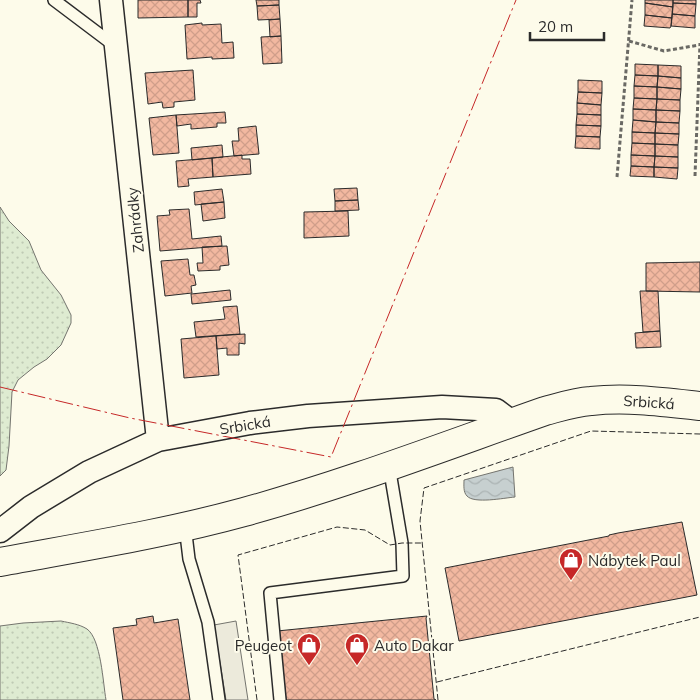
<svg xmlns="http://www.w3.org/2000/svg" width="700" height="700" font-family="Mulish,sans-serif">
<defs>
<pattern id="grass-dots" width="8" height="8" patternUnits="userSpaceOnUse" patternTransform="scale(1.25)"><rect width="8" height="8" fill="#deebd1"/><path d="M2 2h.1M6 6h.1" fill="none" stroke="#bfcab4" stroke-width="1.8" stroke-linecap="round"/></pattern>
<pattern id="water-waves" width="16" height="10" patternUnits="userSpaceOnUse" patternTransform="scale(1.25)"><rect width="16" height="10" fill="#c7d0d0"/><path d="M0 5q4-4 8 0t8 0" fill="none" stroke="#abb3b3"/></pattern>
<pattern id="building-cross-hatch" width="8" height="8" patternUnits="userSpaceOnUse" patternTransform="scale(1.25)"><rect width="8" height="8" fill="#f2b8a0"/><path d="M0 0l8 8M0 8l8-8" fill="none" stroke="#d09e8a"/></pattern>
</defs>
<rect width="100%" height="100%" fill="#fdfbea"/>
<path fill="url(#grass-dots)" stroke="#74746e" d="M0 207 9 221 29 241 41 270 61 295 71 315V323L61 345 47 359 34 367 18 380 12 392 9 446 6 470 0 476Z
M61 621C70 623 79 624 87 629 101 639 103 683 106 700H0V626L23 623Z"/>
<path fill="#eceadb" stroke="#74746e" d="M236 621 248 700H226L214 625Z"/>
<path fill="url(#water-waves)" stroke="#74746e" d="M513 467 515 497C504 498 474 504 467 496 463 492 464 485 464 480Z"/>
<path fill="url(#building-cross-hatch)" stroke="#2b2b2b" d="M138 0H188V17L138 18Z
M188 0H200L201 3H197V17H188Z
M256 0H279V5L257 6Z
M645 0H673V7L645 3Z
M673 0H696V4L673 3Z
M645 3 673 7 672 18 645 15Z
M673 3 696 4 695 16 672 14Z
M279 5 280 19 258 20 257 6Z
M672 14 695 16V28L671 26Z
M645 15 672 18 671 26 670 28 644 26Z
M280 19 281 36 270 37 269 20Z
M202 23V25L221 24 222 43 233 42 234 58 212 59V57L187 59 185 25Z
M281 36 282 63 263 64 261 37Z
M635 64 658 65V76L635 75Z
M658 65 681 66V78L658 76Z
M193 70 195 100 174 102V107L163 108 162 102 148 104 145 73Z
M635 75 658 76 657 87 634 86Z
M658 76 681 78V89L657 87Z
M578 80 602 81V93L578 92Z
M634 86 657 87V99L634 98Z
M657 87 681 89 680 100 657 99Z
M578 92 602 93 601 105 577 103Z
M634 98 657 99 656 110 633 109Z
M657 99 680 100V111L656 110Z
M577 103 601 105V115L577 114Z
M633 109 656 110V122L633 120Z
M656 110 680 111 679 123 656 122Z
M225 112 226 123H217V127L191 129V124L177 126 176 115Z
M577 114 601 115V126L576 125Z
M176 115 179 153 153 155 149 118Z
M633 120 656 122 655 133 632 132Z
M656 122 679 123V134L655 133Z
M576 125 601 126 600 137 576 136Z
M256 126 259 154 234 156 232 141H239L238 128Z
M632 132 655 133V144L632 143Z
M655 133 679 134 678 145 655 144Z
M576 136 600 137V149L575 148Z
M632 143 655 144V156L631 155Z
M655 144 678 145V157L655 156Z
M222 145 223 157 192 160 191 148Z
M242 155V159H250L251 174 213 177 212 158Z
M631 155 655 156 654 167 631 166Z
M655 156 678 157V168L654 167Z
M212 158 213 177 188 179 189 186 178 187 176 161Z
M631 166 654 167V177L630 176Z
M654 167 678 168 677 179 654 177Z
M357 188 358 200 335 201 334 189Z
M222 189 224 202 195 205 194 192Z
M358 200 359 210 335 211V201Z
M224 202 225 218 203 221 201 204Z
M189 209 192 239 221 236 222 246 160 251 157 216 170 215 169 210Z
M348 211 349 236 304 238V212Z
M227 246 229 265 220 266V270L198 271 197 263H203L202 247Z
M188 259 190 275H194L196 285 191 286 192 293 165 296 161 261Z
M700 262V292L646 291V263Z
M230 290 231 300 192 304 191 294Z
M640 291H658L660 331 643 332Z
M237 306 240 334 196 337 194 322 225 319 223 307Z
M660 331 661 347 636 348 635 333Z
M245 334V344L239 343V355H227V348L217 349 216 336Z
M216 336 219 375 184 378 181 339Z
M682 522 697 595 459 641 445 568 609 536V535L618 533Z
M153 616 154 623 178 619 190 700H123L113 628 137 625 136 619Z
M427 616 426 618 434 699 436 700H286L279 632 277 631Z"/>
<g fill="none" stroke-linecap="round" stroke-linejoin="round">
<g stroke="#2b2b2b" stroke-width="14">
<path id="lane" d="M54 0 115 46
M185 526 189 559 208 622 219 700
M280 700 270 593 403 576 402 543 389 466"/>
</g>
<g stroke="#2b2b2b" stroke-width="25">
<path id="street" d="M111 0 158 440
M0 531 31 507 89 472 158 440 250 423 308 416 442 407 496 410 512 422"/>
</g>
<g stroke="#2b2b2b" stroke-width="30">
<path id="secondary" d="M0 562C81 547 164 534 244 512 346 484 445 446 545 411 560 407 575 402 591 401 627 397 664 402 700 406"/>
</g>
<path stroke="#6a6964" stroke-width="3" stroke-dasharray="4 2.5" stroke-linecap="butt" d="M629 41 664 51 699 45
M695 176 700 43
M617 177 632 0"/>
<use href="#lane" stroke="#fdfbea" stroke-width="11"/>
<use href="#street" stroke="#fdfbea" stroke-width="22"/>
<use href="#secondary" stroke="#fdfbea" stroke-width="28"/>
<path stroke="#2b2b2b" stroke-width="1" stroke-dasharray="6 2.5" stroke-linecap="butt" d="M437 682 700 617
M257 700 238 555 337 527 365 530 390 545 402 543H422
M438 700 420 521 424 488 591 431 700 434"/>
<path stroke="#c62828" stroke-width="1" stroke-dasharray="18 4 2.5 4" stroke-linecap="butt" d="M0 387 130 418 331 457 516 0"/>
</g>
<defs>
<g id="shop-pin" transform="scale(1.25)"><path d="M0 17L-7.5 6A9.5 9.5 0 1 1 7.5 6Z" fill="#c62828" stroke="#fdfbea"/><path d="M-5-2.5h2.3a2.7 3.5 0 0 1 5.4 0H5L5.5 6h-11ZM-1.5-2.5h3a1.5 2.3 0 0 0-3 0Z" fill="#fff"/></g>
</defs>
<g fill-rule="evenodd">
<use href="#shop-pin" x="571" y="560"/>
<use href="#shop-pin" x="309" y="645"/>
<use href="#shop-pin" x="357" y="645"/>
</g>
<g text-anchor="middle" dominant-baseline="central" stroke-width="4" stroke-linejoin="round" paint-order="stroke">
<g font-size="15" fill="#2b2b2b" stroke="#fdfbea">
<text transform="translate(135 220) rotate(-96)">Zahrádky</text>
<text transform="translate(649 402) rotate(4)">Srbická</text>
<text transform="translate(245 425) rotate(-9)">Srbická</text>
</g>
<g font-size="15" fill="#2b2b2b" stroke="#fdfbea" text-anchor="start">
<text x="588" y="560">Nábytek Paul</text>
<text x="292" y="645" text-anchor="end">Peugeot</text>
<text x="374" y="645">Auto Dakar</text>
</g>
</g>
<path d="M530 32v8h74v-8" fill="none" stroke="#2b2b2b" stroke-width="2.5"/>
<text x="538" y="32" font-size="15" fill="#2b2b2b" stroke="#fdfbea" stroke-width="4" paint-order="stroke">20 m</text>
</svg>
